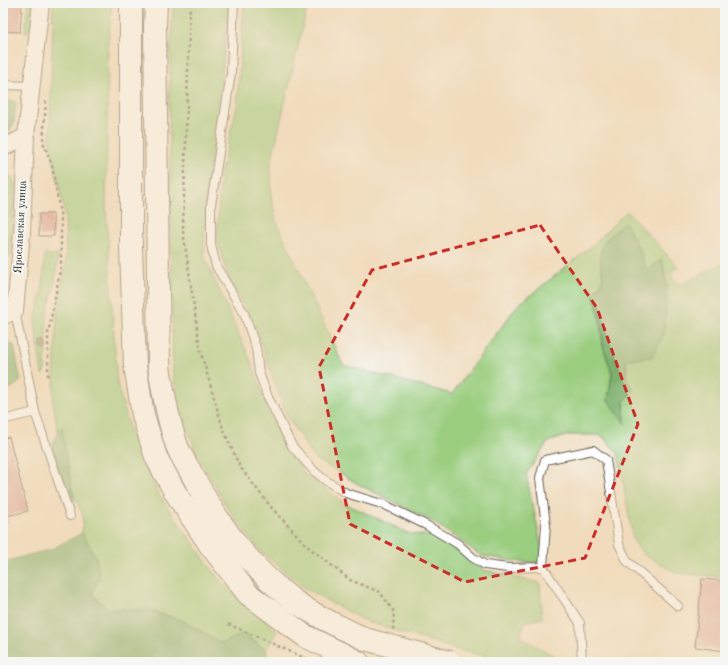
<svg xmlns="http://www.w3.org/2000/svg" width="728" height="665" font-family="'Old Standard TT',serif">
<rect width="100%" height="100%" fill="#f6f6f2"/>
<filter id="ink" filterUnits="userSpaceOnUse"><feTurbulence type="fractalNoise" baseFrequency=".025" numOctaves="2"/><feDisplacementMap in="SourceGraphic" scale="8" xChannelSelector="R" yChannelSelector="G"/><feConvolveMatrix kernelMatrix="1 2 1 2 8 2 1 2 1" color-interpolation-filters="sRGB"/></filter>
<filter id="wash" filterUnits="userSpaceOnUse"><feTurbulence type="fractalNoise" baseFrequency=".012" numOctaves="4" result="noise"/><feDisplacementMap in="SourceGraphic" scale="16" xChannelSelector="R" yChannelSelector="G"/><feGaussianBlur stdDeviation="0.9" result="paint"/><feColorMatrix in="noise" values="0 0 0 0 0 0 0 0 0 0 0 0 0 0 0 0 0 1.4 0 .05"/><feComposite in="paint" operator="in"/></filter>
<g filter="url(#wash)">
<rect width="100%" height="100%" fill="#f0dcbc"/>
<path fill="#f1d5bd" d="M3 78 13 79 9 123 3 126Z"/>
<path fill="#9acd7e" stroke="#5b744d" fill-rule="evenodd" d="M28 3H37L35 26 25 33Z
M53 3H112L108 44 106 209 117 383 131 434 158 494 220 581 277 631 266 650 243 634 222 644 181 620 148 610 108 609 92 594 99 577 96 558 82 533 83 515 61 466 59 440 53 402 57 314 66 264 65 213 50 144Z
M173 3H229L217 120 206 189 204 256 253 366 273 424 305 475 346 504 410 534 432 536 459 551 483 570 540 583 542 618 525 622 520 637 554 656 557 662H515L462 651 365 621 306 589 260 551 228 509 197 454 182 413 173 377 169 95Z
M244 3H308L271 163V195L276 221 343 365 452 394 517 306 592 246 627 211 679 268 671 270 672 279 681 285 725 262V577L677 573 643 554 633 540 618 453 601 435H569L548 442 526 474 545 563 522 562 482 556 432 521 360 485 314 458 287 416 252 319 230 282 217 240 220 177 237 106ZM625 223 640 251 647 272 662 259 667 286 626 360V378L634 391 624 401 625 423 608 400 612 373 603 346 600 320 594 293 603 280Z
M3 174 10 176 15 183 10 257 8 258 3 251Z
M45 254 58 256 55 281 47 314 45 371 42 375 35 322 42 292Z"/>
<path fill="#7bb06d" stroke="#4c6644" d="M6 99 16 102 14 123 8 134H3V100Z
M625 222 640 251 647 271 662 259 667 286 664 334 652 357 626 360V378L634 391 624 401 625 424 608 400 612 373 603 346 600 320 594 293 603 280C598 244 599 246 625 222Z
M4 342 14 345 21 381 10 389 3 380Z
M62 427C65 455 72 482 75 510L61 483 52 443Z
M82 533 96 558 99 577 92 594 108 609 148 610 181 620 222 643 243 634 266 650 271 662H3V562L52 549Z"/>
<g id="blocks">
<path fill="#d9958d" d="M3 3H22L20 32 3 31Z
M39 214H53L54 236H39Z
M9 437 28 511 7 516 8 523 3 524V438Z
M702 579 725 581V651L695 647Z
M637 659V662H623V661Z"/>
</g>
</g>
<g filter="url(#ink)">
<use href="#blocks" fill-opacity="0" stroke="#665f54" stroke-width="1"/>
<g fill="none" stroke-linecap="round" stroke-linejoin="round">
<g stroke="#665f54" stroke-width="10">
<path id="service" d="M234 3 231 73 211 205V245L216 266 244 313 256 348 259 373 268 397 292 446 314 471 325 480 346 493 385 505 426 525 458 544 472 557 485 565 508 568 543 567
M3 85 32 86
M15 311 35 412 70 516
M3 420 35 412
M582 662 580 623 543 567 546 525 540 478 545 460 593 450 606 460 619 544 627 561 678 606"/>
</g>
<g stroke="#665f54" stroke-width="18">
<path id="minor" d="M3 148 26 136
M3 316 15 311 22 233 26 136 41 3"/>
</g>
<g stroke="#665f54" stroke-width="24">
<path id="secondary" d="M131 3V248L135 365 143 415 156 457 175 492 210 545 248 594 305 636 358 662
M156 3 155 26 159 366C163 393 168 420 177 446 181 457 189 468 194 478 219 525 250 568 293 600 315 616 340 627 365 639"/>
</g>
<path stroke="#665f54" stroke-width="2.5" stroke-dasharray="3 3" stroke-linecap="butt" d="M190 3 183 230 200 349 223 429 240 467 271 507 307 546 350 580 380 592 394 612 393 630
M46 101 43 142 52 165 61 219V266L48 334V377
M228 624 314 662"/>
<use href="#service" stroke="#fff" stroke-width="8"/>
<use href="#minor" stroke="#fff" stroke-width="16"/>
<use href="#secondary" stroke="#fff" stroke-width="22"/>
<g stroke="#665f54" stroke-width="24" stroke-linecap="butt">
<path id="secondary-bridge" d="M365 639 450 662"/>
</g>
<use href="#secondary-bridge" stroke="#fff" stroke-width="22"/>
</g>
<circle fill="#949477" cx="40" cy="344" r="5"/>
</g>
<path d="M0 0H728V665H0ZM540 225 597 308 638 424 585 558 465 582 350 524 319 367 372 270Z" fill="#f0dcbc" fill-opacity=".55" fill-rule="evenodd"/>
<path fill="none" stroke="#d62828" stroke-width="3" stroke-dasharray="8 5" stroke-linejoin="round" d="M540 225 597 308 638 424 585 558 465 582 350 524 319 367 372 270Z"/>
<g text-anchor="middle" dominant-baseline="central" stroke-width="4" stroke-linejoin="round" paint-order="stroke">
<g font-size="11" fill="#1c1c1c" stroke="#f6f6f2">
<text transform="translate(21 227) rotate(-87)">Ярославская улица</text>
</g>
</g>
<rect width="728" height="665" fill="none" stroke="#f6f6f2" stroke-width="16"/>
</svg>
